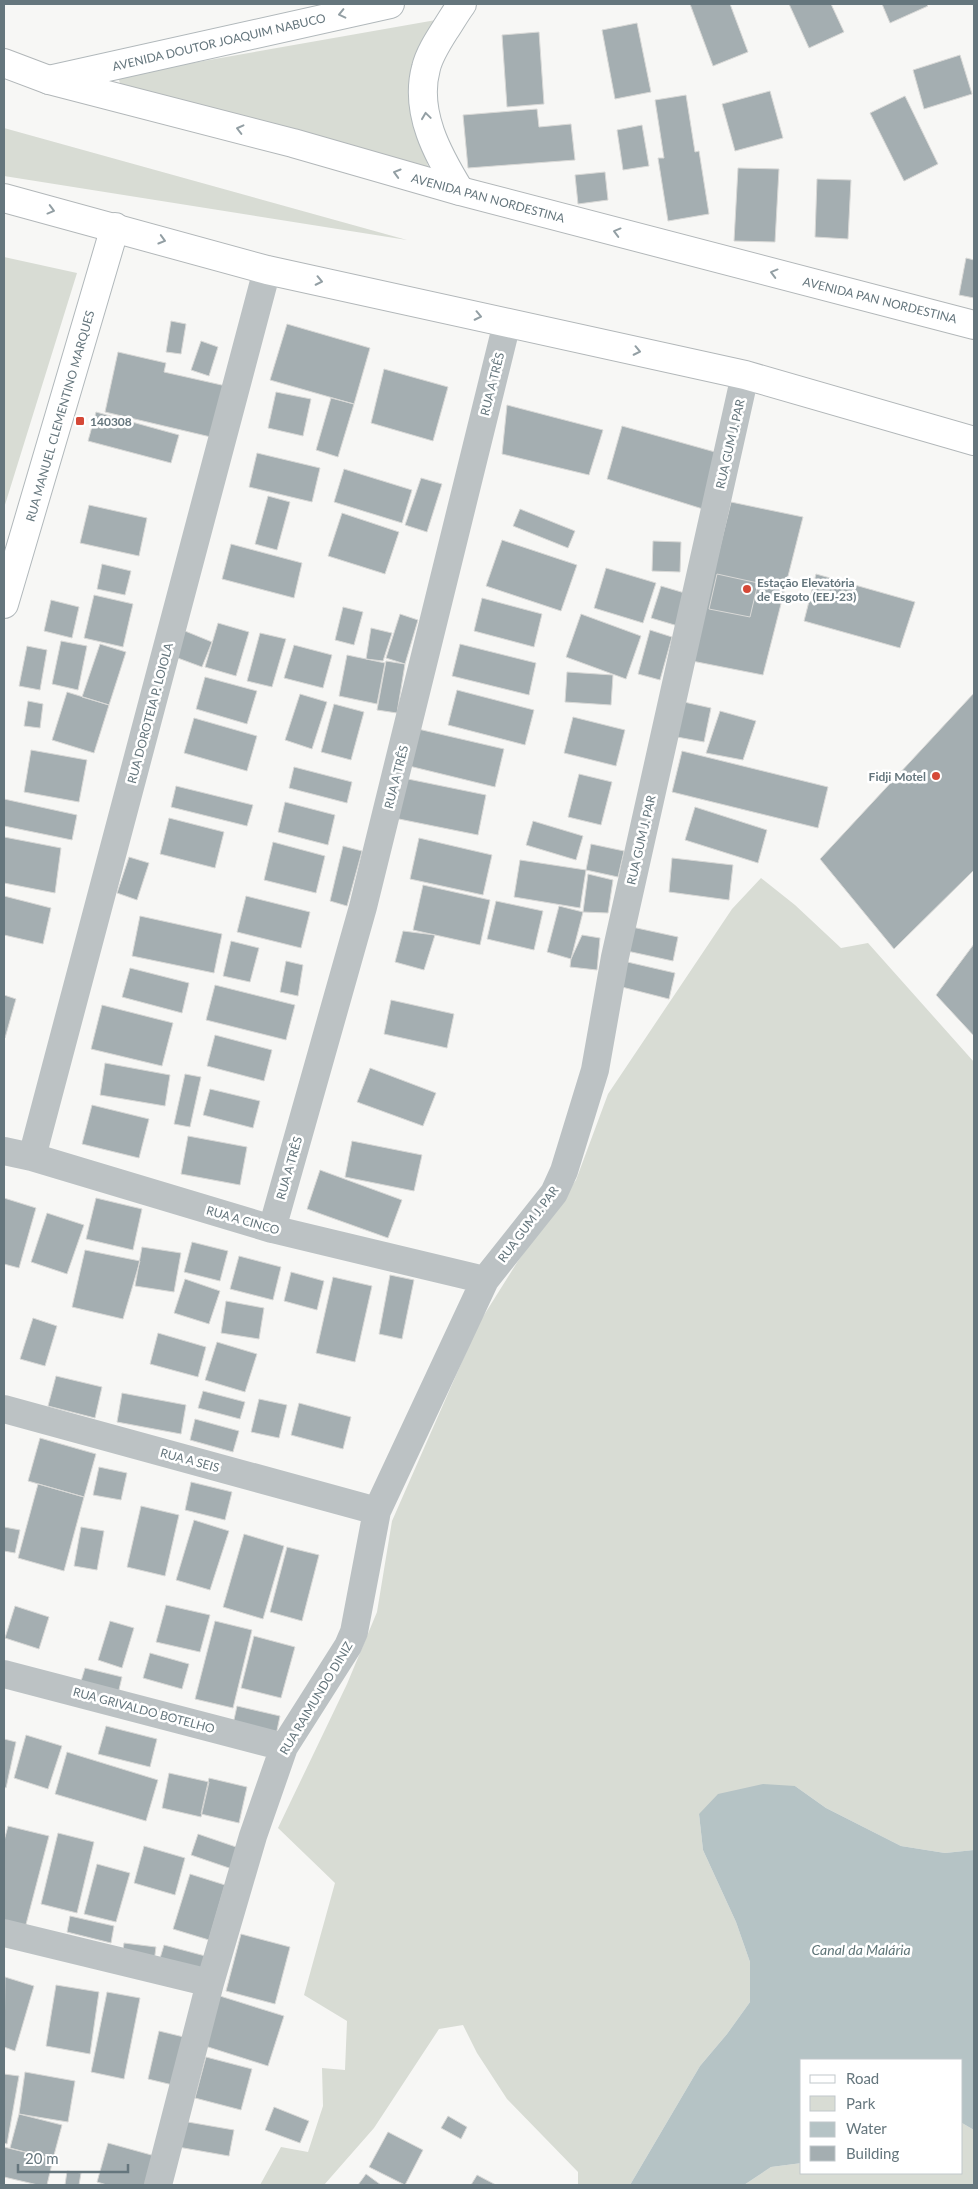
<svg xmlns="http://www.w3.org/2000/svg" width="978" height="2189" font-family="Lato,sans-serif">
<rect width="100%" height="100%" fill="#f7f7f5"/>
<path fill="#d8dcd4" d="M453 17 416 58 408 95 430 173 121 87 118 76Z
M4 128 407 240 4 176Z
M4 257 77 273 4 508Z
M761 878 795 905 841 948 868 943 974 1062V1850L945 1853 901 1846 826 1808 795 1786 699 1814 703 1850 736 1922 750 1962V2002L727 2034 700 2066 630 2185H578V2172L507 2099 477 2053 463 2025 439 2029 374 2128 324 2185H260L281 2147 308 2152 323 2106 322 2068 345 2070 347 2021 304 1995 335 1883 278 1828 347 1684 377 1612 392 1521 479 1323 518 1261 576 1180 608 1094 732 909Z
M962 2123 974 2130V2185H744L771 2167 802 2163V2173H962Z"/>
<path fill="#b5c3c5" d="M763 1784 795 1786 826 1808 901 1846 945 1853 974 1850V2130L962 2123V2060H802V2163L771 2167 744 2185H630L700 2066 727 2034 750 2002V1962L736 1922 703 1850 699 1814 718 1794Z"/>
<path fill="#a4aeb1" stroke="#d9d9d7" d="M690 4H730L748 52 713 66Z
M789 4H831L844 32 809 48Z
M882 4H926L928 6 890 23Z
M637 23 651 92 615 99 602 30Z
M539 32 544 104 507 107 502 35Z
M960 55 972 94 924 109 913 70Z
M770 91 783 138 735 151 722 104Z
M686 95 695 152 699 151 709 214 668 221 658 158H664L655 100Z
M905 96 938 164 904 181 870 113Z
M537 109 539 127 571 124 575 160 468 168 463 115Z
M642 125 649 166 623 170 617 130Z
M738 168 779 169 775 242 734 241Z
M605 172 608 200 578 204 575 175Z
M817 179 851 180 848 239 815 237Z
M966 258 974 260V298L959 295Z
M171 321 186 324 181 354 166 352Z
M287 324 370 348 354 404 270 380Z
M201 341 218 347 209 376 191 370Z
M118 352 166 363 164 372 226 386 215 438 105 412Z
M384 369 448 387 433 441 371 423Z
M276 392 311 399 303 436 268 428Z
M331 398 354 404 338 457 316 450Z
M507 405 603 430 589 475 502 454Z
M96 412 179 435 171 463 88 441Z
M622 426 715 452 706 510 607 479Z
M257 453 320 468 312 502 249 487Z
M344 469 412 490 402 523 334 502Z
M421 478 442 484 427 532 405 525Z
M268 496 290 502 277 550 255 544Z
M731 502 803 517 763 675 692 661Z
M89 505 147 518 139 556 80 543Z
M520 509 575 531 568 548 513 526Z
M342 513 399 532 385 574 328 556Z
M502 540 577 565 561 611 486 586Z
M653 541 681 542 680 572 652 571Z
M231 544 302 563 294 598 222 579Z
M102 564 131 571 125 595 97 589Z
M606 568 656 583 643 623 594 608Z
M717 574 758 583 750 617 709 609Z
M816 574 915 602 900 648 804 621Z
M661 586 688 594 678 626 651 618Z
M94 595 133 604 123 647 84 638Z
M482 598 542 614 534 647 474 631Z
M51 600 79 607 72 638 44 631Z
M343 607 363 612 354 645 335 640Z
M400 614 418 620 405 664 386 658Z
M581 614 641 636 626 679 566 657Z
M218 623 249 632 236 676 205 667Z
M371 628 392 633 383 661 366 659Z
M650 630 672 637 660 680 638 674Z
M185 631 212 642 202 667 175 657Z
M260 633 286 639 272 687 247 681Z
M61 641 87 646 78 690 52 684Z
M100 644 126 652 109 705 82 697Z
M460 644 536 663 529 695 452 676Z
M294 645 332 655 323 688 284 678Z
M27 646 47 650 40 690 19 686Z
M347 655 385 663 377 704 339 696Z
M386 661 405 664 397 713 377 710Z
M567 672 613 675 611 705 565 702Z
M205 677 257 691 247 724 196 709Z
M457 690 534 710 525 745 448 725Z
M67 692 109 705 94 753 52 740Z
M974 693V870L894 949 820 859Z
M300 694 327 702 312 749 285 740Z
M28 701 43 704 40 728 24 726Z
M684 702 711 708 704 742 677 737Z
M334 704 364 712 351 760 321 752Z
M720 711 756 721 743 760 706 753Z
M573 717 625 730 616 766 564 753Z
M194 718 257 736 247 771 184 753Z
M418 729 504 749 495 787 409 766Z
M31 750 87 760 79 802 24 792Z
M682 751 828 787 818 828 672 792Z
M294 767 352 782 347 803 289 788Z
M579 774 612 782 601 825 568 817Z
M403 778 486 795 478 835 394 818Z
M176 786 253 805 247 826 171 807Z
M4 799 77 815 72 840 4 826Z
M285 802 335 815 328 845 278 832Z
M695 807 767 830 758 863 685 840Z
M169 818 224 832 215 868 160 854Z
M533 821 583 836 576 860 526 845Z
M4 837 61 848 55 893 4 883Z
M419 838 492 855 483 895 410 879Z
M273 842 325 856 316 893 264 880Z
M591 844 624 851 618 877 586 870Z
M343 846 362 851 347 906 330 901Z
M129 857 149 863 137 900 117 893Z
M672 858 733 865 729 900 669 892Z
M520 860 586 870 580 908 514 897Z
M588 874 613 880 608 913 583 912Z
M423 885 490 900 480 945 413 930Z
M4 896 51 908 43 944 4 935Z
M246 896 310 912 301 948 237 932Z
M496 901 543 911 534 950 487 939Z
M559 906 583 912 571 959 547 952Z
M140 916 222 934 214 973 132 956Z
M632 927 678 937 673 961 627 951Z
M403 931 435 935 424 970 395 962Z
M582 935 600 938 597 970 570 967 571 959Z
M231 941 259 948 250 982 223 976Z
M974 944V1036L936 995Z
M286 961 303 965 298 996 280 992Z
M623 961 675 973 669 999 618 986Z
M130 968 189 983 182 1013 122 997Z
M215 985 295 1005 286 1040 206 1020Z
M4 995 16 999 5 1038 4 1037Z
M391 1000 454 1014 447 1048 384 1034Z
M102 1005 173 1023 162 1066 91 1049Z
M215 1035 272 1050 264 1081 207 1066Z
M105 1063 170 1075 165 1106 100 1095Z
M370 1068 436 1093 423 1126 357 1102Z
M185 1074 201 1077 190 1127 174 1124Z
M210 1089 260 1101 253 1128 203 1115Z
M92 1105 149 1119 139 1158 82 1144Z
M188 1136 247 1147 240 1185 181 1174Z
M352 1141 422 1155 414 1191 345 1177Z
M320 1170 402 1200 388 1238 307 1209Z
M4 1198 36 1208 19 1268 4 1264Z
M96 1198 142 1209 133 1250 86 1239Z
M47 1213 84 1225 67 1274 31 1262Z
M192 1242 228 1251 220 1281 184 1272Z
M142 1247 181 1253 174 1292 135 1286Z
M85 1250 140 1261 123 1319 72 1307Z
M239 1256 281 1267 273 1300 230 1289Z
M291 1272 324 1281 317 1310 284 1301Z
M390 1275 414 1280 402 1339 379 1334Z
M333 1277 372 1286 355 1362 316 1353Z
M185 1279 220 1291 209 1324 174 1313Z
M226 1301 264 1308 259 1339 221 1333Z
M33 1318 57 1326 45 1366 20 1359Z
M158 1333 206 1347 198 1377 150 1364Z
M217 1342 257 1354 245 1392 205 1380Z
M56 1376 102 1387 95 1418 48 1406Z
M203 1391 245 1402 240 1419 198 1408Z
M122 1393 186 1405 181 1434 117 1422Z
M259 1399 287 1405 279 1438 251 1432Z
M299 1403 351 1417 343 1449 291 1435Z
M195 1419 239 1431 233 1452 190 1440Z
M40 1438 96 1454 84 1497 28 1481Z
M99 1467 127 1473 121 1500 93 1495Z
M191 1482 232 1492 225 1520 185 1510Z
M38 1484 84 1497 64 1571 18 1558Z
M141 1506 179 1515 165 1576 127 1567Z
M194 1520 229 1531 210 1590 176 1580Z
M4 1527 20 1530 15 1553 4 1551Z
M81 1527 104 1531 97 1570 74 1566Z
M244 1534 284 1546 263 1619 223 1607Z
M287 1547 319 1555 302 1621 270 1612Z
M166 1605 210 1615 200 1652 156 1642Z
M15 1606 49 1617 39 1649 5 1638Z
M110 1621 134 1628 122 1668 98 1660Z
M215 1621 252 1630 233 1708 195 1699Z
M254 1636 295 1647 281 1698 241 1688Z
M150 1653 189 1664 182 1689 143 1678Z
M85 1668 122 1677 117 1698 79 1688Z
M237 1706 280 1716 275 1740 232 1729Z
M106 1726 157 1739 150 1767 98 1754Z
M26 1735 62 1746 48 1789 14 1778Z
M4 1739 16 1742 6 1788 4 1787Z
M67 1752 158 1780 146 1821 55 1794Z
M169 1773 209 1782 201 1817 162 1808Z
M209 1778 247 1787 239 1823 201 1814Z
M8 1826 49 1836 24 1932 4 1927V1841Z
M58 1833 94 1842 77 1913 41 1904Z
M198 1834 239 1848 232 1869 191 1855Z
M144 1846 185 1858 175 1895 134 1883Z
M97 1864 130 1873 116 1922 84 1914Z
M190 1874 225 1885 209 1940 173 1929Z
M70 1916 114 1926 111 1943 67 1932Z
M241 1934 290 1947 275 2004 226 1991Z
M124 1943 156 1947 154 1962 122 1958Z
M164 1945 209 1957 204 1977 158 1965Z
M5 1977 34 1986 15 2051 4 2047Z
M56 1985 99 1992 90 2054 46 2046Z
M107 1992 140 1998 124 2079 91 2072Z
M220 1996 284 2016 268 2066 205 2046Z
M159 2031 188 2038 177 2086 148 2079Z
M206 2057 252 2069 241 2110 195 2098Z
M25 2072 75 2081 68 2122 19 2114Z
M4 2074 19 2076 7 2144 4 2143Z
M274 2107 309 2121 300 2143 265 2130Z
M19 2114 62 2125 53 2159 10 2148Z
M448 2116 467 2127 461 2139 441 2128Z
M182 2121 234 2130 229 2156 178 2147Z
M388 2132 423 2150 405 2185 369 2167Z
M108 2143 155 2156 146 2185H107L97 2182Z
M4 2147 53 2159 47 2185H38L4 2177Z
M67 2171 81 2173 79 2185H65Z
M366 2174 381 2185H358Z
M477 2175 496 2185H471Z"/>
<g fill="none" stroke-linecap="round" stroke-linejoin="round">
<g stroke="#b1b8bb" stroke-width="30">
<path id="secondary" d="M49 80 390 4
M460 191C438 155 414 112 426 68 429 55 438 41 445 30 451 21 456 12 462 4
M4 604 115 227"/>
</g>
<g stroke="#b2b7b9" stroke-width="30">
<path id="highway" d="M4 63 49 80 293 143 460 191 974 325
M4 198 267 270 745 375 974 441"/>
</g>
<path stroke="#bcc2c4" stroke-width="28" d="M4 1151 32 1157 272 1229 485 1280
M32 1157 267 270
M272 1229 363 907 507 323
M4 1409 377 1511
M4 1674 284 1747
M4 1933 210 1983
M158 2185 210 1983 253 1836 284 1747 348 1646 354 1632 377 1511 485 1280 554 1193 564 1171 595 1070 615 957 745 375"/>
<use href="#secondary" stroke="#fff" stroke-width="28"/>
<use href="#highway" stroke="#fff" stroke-width="28"/>
</g>
<defs><path id="oneway-chevron" d="M-2-3.5L2.5 0L-2 3.5" fill="none" stroke-width="1.6" stroke-linecap="round" stroke-linejoin="round" transform="scale(1.25)"/></defs>
<g stroke="#939fa4">
<use href="#oneway-chevron" transform="translate(342 14) rotate(167)"/>
<use href="#oneway-chevron" transform="translate(426 116) rotate(-98)"/>
<use href="#oneway-chevron" transform="translate(240 129) rotate(-166)"/>
<use href="#oneway-chevron" transform="translate(397 173) rotate(-164)"/>
<use href="#oneway-chevron" transform="translate(51 210) rotate(15)"/>
<use href="#oneway-chevron" transform="translate(617 232) rotate(-165)"/>
<use href="#oneway-chevron" transform="translate(162 240) rotate(16)"/>
<use href="#oneway-chevron" transform="translate(774 273) rotate(-165)"/>
<use href="#oneway-chevron" transform="translate(319 281) rotate(12)"/>
<use href="#oneway-chevron" transform="translate(478 316) rotate(12)"/>
<use href="#oneway-chevron" transform="translate(637 351) rotate(12)"/>
</g>
<g fill="#d54837" stroke="#fff" stroke-width="2">
<rect x="75" y="416" width="10" height="10" rx="2.5"/>
<circle cx="747" cy="589" r="5"/>
<circle cx="936" cy="776" r="5"/>
</g>
<g text-anchor="middle" dominant-baseline="central" stroke-width="5" stroke-linejoin="round" paint-order="stroke">
<g font-size="12" fill="#65767d" stroke="#fff">
<text transform="translate(219 42) rotate(-13)">AVENIDA DOUTOR JOAQUIM NABUCO</text>
<text transform="translate(488 198) rotate(15)">AVENIDA PAN NORDESTINA</text>
<text transform="translate(880 300) rotate(14)">AVENIDA PAN NORDESTINA</text>
<text transform="translate(492 384) rotate(-76)">RUA A TRÊS</text>
<text transform="translate(60 416) rotate(-74)">RUA MANUEL CLEMENTINO MARQUES</text>
<text transform="translate(730 444) rotate(-77)">RUA GUM J. PAR</text>
<text transform="translate(150 713) rotate(-75)">RUA DOROTEIA P. LOIOLA</text>
<text transform="translate(396 777) rotate(-76)">RUA A TRÊS</text>
<text transform="translate(641 840) rotate(-77)">RUA GUM J. PAR</text>
<text transform="translate(289 1168) rotate(-74)">RUA A TRÊS</text>
<text transform="translate(243 1220) rotate(16)">RUA A CINCO</text>
<text transform="translate(528 1224) rotate(-53)">RUA GUM J. PAR</text>
<text transform="translate(190 1460) rotate(15)">RUA A SEIS</text>
<text transform="translate(316 1698) rotate(-59)">RUA RAIMUNDO DINIZ</text>
<text transform="translate(144 1710) rotate(15)">RUA GRIVALDO BOTELHO</text>
</g>
<g font-size="12" font-weight="bold" fill="#65767d" stroke="#fff" text-anchor="start">
<text x="90" y="421">140308</text>
<text x="757" y="582">Estação Elevatória<tspan x="757" dy="14">de Esgoto (EEJ-23)</tspan></text>
<text x="926" y="776" text-anchor="end">Fidji Motel</text>
</g>
<g font-size="14" font-style="italic" fill="#5f7578" stroke="#fff">
<text x="861" y="1949">Canal da Malária</text>
</g>
</g>
<rect width="978" height="2189" fill="none" stroke="#65767d" stroke-width="10"/>
<rect x="800" y="2059" width="162" height="115" fill="#ffffff" stroke="#c1c8cb"/>
<rect x="810" y="2075" width="25" height="8" fill="#ffffff" stroke="#c1c8cb"/>
<text x="846" y="2084" font-size="15" fill="#65767d">Road</text>
<rect x="810" y="2096" width="25" height="15" fill="#d8dcd4" stroke="#c1c8cb"/>
<text x="846" y="2109" font-size="15" fill="#65767d">Park</text>
<rect x="810" y="2122" width="25" height="15" fill="#b5c3c5" stroke="#c1c8cb"/>
<text x="846" y="2134" font-size="15" fill="#65767d">Water</text>
<rect x="810" y="2146" width="25" height="15" fill="#a4aeb1" stroke="#c1c8cb"/>
<text x="846" y="2159" font-size="15" fill="#65767d">Building</text>
<path d="M18 2164v8h110v-8" fill="none" stroke="#65767d" stroke-width="2.5"/>
<text x="25" y="2164" font-size="15" fill="#65767d" stroke="#ffffff" stroke-width="4" paint-order="stroke">20 m</text>
</svg>
